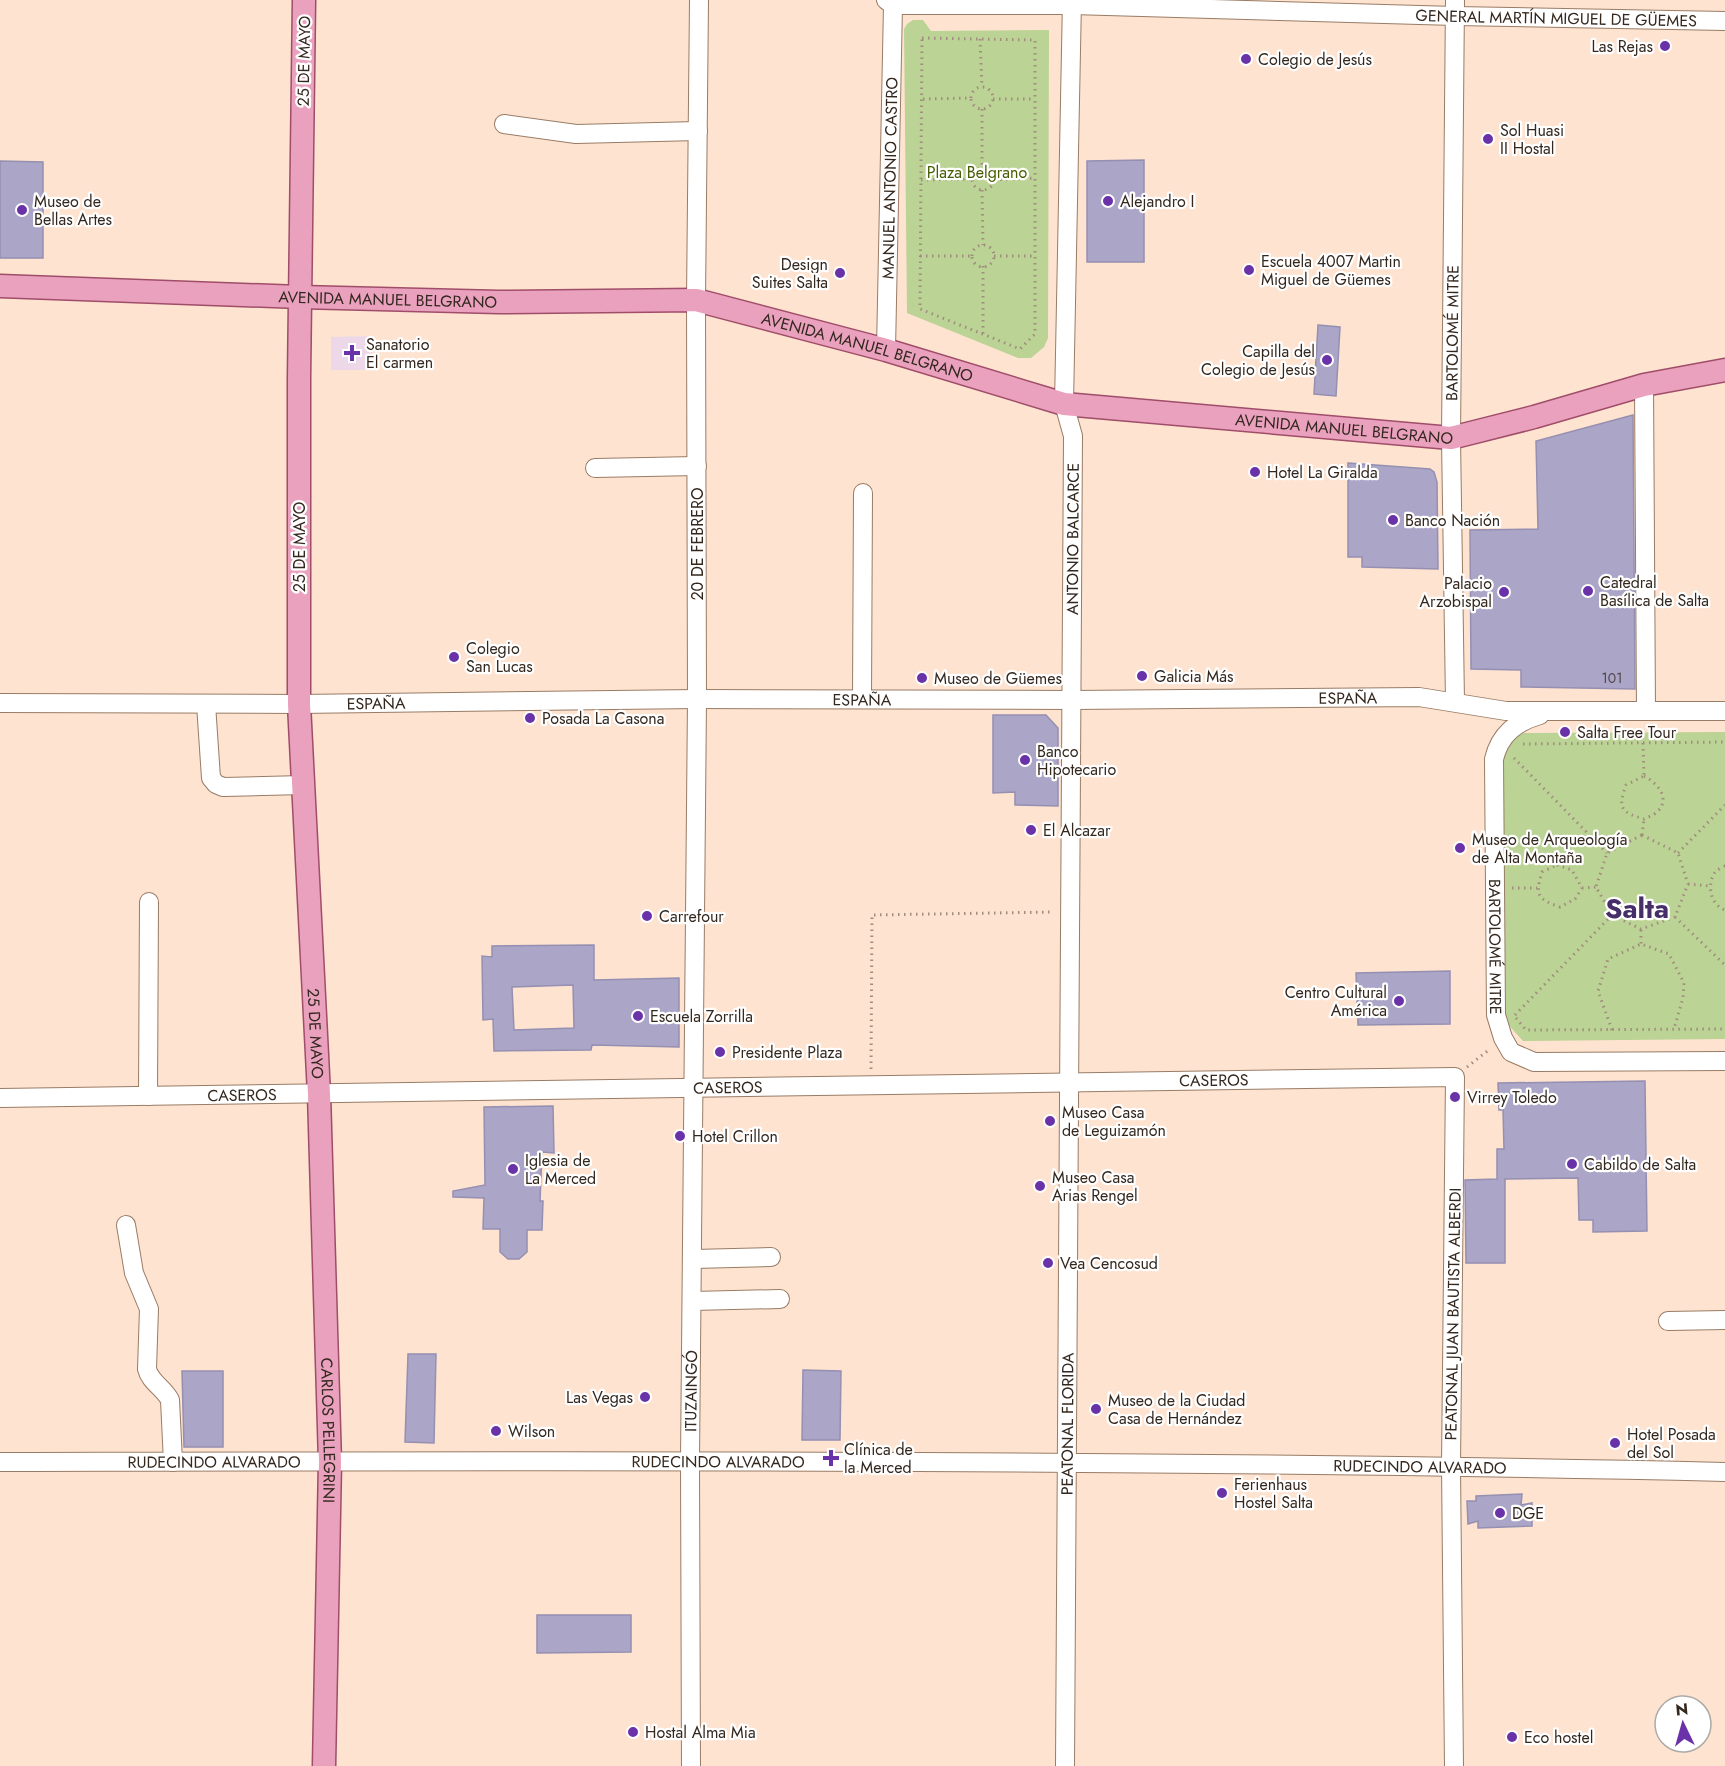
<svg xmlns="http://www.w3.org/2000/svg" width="1725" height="1766" font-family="Jost,sans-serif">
<rect width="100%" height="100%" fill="#fee3d0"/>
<path fill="#ecd8e8" d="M372 336V370H331V337Z"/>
<path fill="#bbd394" d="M913 20H923L931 31 1049 30 1048 338 1044 347 1031 358H1018L907 313 904 29 907 24Z
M1725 732V1039L1523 1041 1505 1021 1503 756 1514 733Z"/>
<path fill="#aba5c7" stroke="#958fb1" stroke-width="1.5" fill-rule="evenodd" d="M1144 160V262H1087V161Z
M0 161 43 162V258H0Z
M1318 325 1340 327 1336 396 1314 394Z
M1633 415 1635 689 1521 687V670L1471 669 1470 530 1538 529 1536 441Z
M1348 463 1430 469 1434 472 1437 482 1438 569 1362 567V557H1348Z
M993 715H1046L1058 728V806L1015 805V792L993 793Z
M594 945V980L679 978V1047L592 1045 591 1050 494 1051 493 1019 483 1020 482 956 492 957V946ZM573 985 574 1028 514 1030 512 987Z
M1450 971V1024L1358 1025 1356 973Z
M1645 1081 1647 1231 1593 1232V1220H1579L1578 1178 1505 1179V1263H1466L1465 1180 1497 1179V1149H1504L1503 1110H1499L1498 1083Z
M553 1106 554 1153 542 1152 540 1201H543L542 1230H527V1252L519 1259H508L500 1252V1229H483L484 1198 453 1197V1191L485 1185 484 1107Z
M408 1354H436L434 1443 405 1442Z
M803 1370 841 1371 840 1440H802Z
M182 1371H223V1447H184Z
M1522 1494 1521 1505 1532 1503V1526L1478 1528V1521L1468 1524 1467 1501H1476V1496Z
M537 1615H631V1652L537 1653Z"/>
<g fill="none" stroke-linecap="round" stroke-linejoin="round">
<g stroke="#997c65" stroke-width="20">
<g id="minor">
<path id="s1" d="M886 0 893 5H1072L1455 16 1725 21"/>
<path d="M504 124 576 134 698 131"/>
<path id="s2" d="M886 350 893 5"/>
<path d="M1644 385 1646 711"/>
<path d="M595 468 697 466"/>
<path d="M862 699 863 493"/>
<path id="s3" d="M1455 702 1451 438 1455 0"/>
<path id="s4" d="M0 703 299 704 697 699 1072 700 1419 697 1506 711H1725"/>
<path d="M206 704 211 778 216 784 223 787 303 785"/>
<path id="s5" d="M1540 715C1516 722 1500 734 1494 759L1496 1015 1503 1038 1511 1052 1534 1062 1725 1061"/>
<path d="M148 1096 149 902"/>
<path id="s6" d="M0 1098C485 1092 970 1082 1455 1077L1451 1466 1454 1766"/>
<path d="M126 1225 134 1273 149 1309 147 1369C150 1382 164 1388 170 1400L173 1462"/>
<path d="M693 1259 771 1257"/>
<path d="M692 1301 780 1299"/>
<path d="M1668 1321 1725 1320"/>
<path id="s7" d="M0 1462C575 1461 1150 1459 1725 1472"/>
<path id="s8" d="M691 1766 690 1461 697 699 696 300 699 0"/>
<path id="s9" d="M1065 1766 1073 436 1064 404 1072 0"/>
</g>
</g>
<g stroke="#a04d69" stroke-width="25">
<g id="major">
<path id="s10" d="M304 0 299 378V704L319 1094 330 1462 324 1766"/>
<path id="s11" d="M0 286 300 297 499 302 696 300 886 350 1064 404 1451 438 1534 417 1644 385 1725 370"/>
</g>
</g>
<path stroke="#a18d7e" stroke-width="3" stroke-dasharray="1.5 4.5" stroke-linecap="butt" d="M922 38 1035 40V334L1020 349 920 309Z
M980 39 982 87
M971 98a11 11 0 1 1 22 0a11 11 0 1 1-22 0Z
M923 99 971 98
M993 99H1034
M982 109V169
M972 179a11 11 0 1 1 22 0a11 11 0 1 1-22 0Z
M921 180 972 179
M994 180 1034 178
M982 190 983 245
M972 256a11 11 0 1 1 22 0a11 11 0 1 1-22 0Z
M920 256H972
M994 256H1034
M983 266V334
M1643 743 1644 776
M1523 744 1725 742
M1514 758 1607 853
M1644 776C1656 782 1672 798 1657 812 1654 815 1648 817 1644 819 1620 812 1618 808 1626 785Z
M1642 835 1678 853 1688 884 1675 917 1641 929 1612 915 1596 887 1607 853Z
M1642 835 1644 819
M1678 853 1725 805
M1557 865 1572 870 1582 888 1575 899 1560 907C1537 899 1535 895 1542 872Z
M1725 866C1724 866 1717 870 1716 871 1706 883 1710 905 1725 910
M1688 884 1710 886
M1512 888H1537
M1582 888 1596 887
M1675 917 1725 965
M1641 930V944
M1515 1015 1612 915
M1516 1018 1526 1030 1725 1029
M1612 1030 1598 991 1608 959 1641 944 1669 954 1684 983 1683 998 1674 1029
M1467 1067 1490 1049
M871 1069 872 915 1054 912"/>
<use href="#minor" stroke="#fff" stroke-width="18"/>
<use href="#major" stroke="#e9a1bd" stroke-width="22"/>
</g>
<g fill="#6932a9" stroke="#fff" stroke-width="2">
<circle cx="1665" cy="46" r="6"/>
<circle cx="1246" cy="59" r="6"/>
<circle cx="1488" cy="139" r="6"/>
<circle cx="1108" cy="201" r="6"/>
<circle cx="22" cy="210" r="6"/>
<circle cx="1249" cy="270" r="6"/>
<circle cx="840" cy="273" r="6"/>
<path d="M349 344h6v6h6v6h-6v6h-6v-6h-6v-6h6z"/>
<circle cx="1327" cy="360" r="6"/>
<circle cx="1255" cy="472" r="6"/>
<circle cx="1393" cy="520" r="6"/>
<circle cx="1588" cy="591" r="6"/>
<circle cx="1504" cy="592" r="6"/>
<circle cx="454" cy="657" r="6"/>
<circle cx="1142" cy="676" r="6"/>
<circle cx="922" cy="678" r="6"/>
<circle cx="530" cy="718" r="6"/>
<circle cx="1565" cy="732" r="6"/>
<circle cx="1025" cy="760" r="6"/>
<circle cx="1031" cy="830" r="6"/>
<circle cx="1460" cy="848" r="6"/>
<circle cx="647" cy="916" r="6"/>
<circle cx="1399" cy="1001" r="6"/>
<circle cx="638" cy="1016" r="6"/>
<circle cx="720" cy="1052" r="6"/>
<circle cx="1455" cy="1097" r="6"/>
<circle cx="1050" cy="1121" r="6"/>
<circle cx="680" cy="1136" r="6"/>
<circle cx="1572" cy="1164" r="6"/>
<circle cx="513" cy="1169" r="6"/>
<circle cx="1040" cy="1186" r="6"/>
<circle cx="1048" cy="1263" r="6"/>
<circle cx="645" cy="1397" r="6"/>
<circle cx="1096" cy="1409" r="6"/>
<circle cx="496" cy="1431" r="6"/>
<circle cx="1615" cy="1443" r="6"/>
<path d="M828 1449h6v6h6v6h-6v6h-6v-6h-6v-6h6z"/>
<circle cx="1222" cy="1493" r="6"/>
<circle cx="1500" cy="1513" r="6"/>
<circle cx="633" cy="1732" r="6"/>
<circle cx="1512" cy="1737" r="6"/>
</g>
<g text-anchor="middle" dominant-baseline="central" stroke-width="4.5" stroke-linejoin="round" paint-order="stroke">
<g font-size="14" fill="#514648">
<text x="1612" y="678">101</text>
</g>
<g font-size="16" fill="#33271e" stroke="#fff">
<text stroke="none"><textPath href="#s1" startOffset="672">GENERAL MARTÍN MIGUEL DE GÜEMES</textPath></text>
<text transform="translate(304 61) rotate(-89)">25 DE MAYO</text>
<text stroke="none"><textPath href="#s2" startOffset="172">MANUEL ANTONIO CASTRO</textPath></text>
<text stroke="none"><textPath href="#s11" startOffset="388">AVENIDA MANUEL BELGRANO</textPath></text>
<text stroke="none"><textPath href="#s3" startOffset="369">BARTOLOMÉ MITRE</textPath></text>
<text stroke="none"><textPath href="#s11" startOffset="874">AVENIDA MANUEL BELGRANO</textPath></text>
<text stroke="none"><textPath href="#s11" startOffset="1360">AVENIDA MANUEL BELGRANO</textPath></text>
<text stroke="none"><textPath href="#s9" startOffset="1227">ANTONIO BALCARCE</textPath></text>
<text transform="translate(697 544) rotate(-90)">20 DE FEBRERO</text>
<text transform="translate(299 547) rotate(-90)">25 DE MAYO</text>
<text stroke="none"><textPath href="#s4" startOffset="1348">ESPAÑA</textPath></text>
<text stroke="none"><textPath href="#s4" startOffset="862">ESPAÑA</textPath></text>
<text stroke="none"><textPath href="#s4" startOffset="376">ESPAÑA</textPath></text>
<text stroke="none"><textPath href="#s5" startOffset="255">BARTOLOMÉ MITRE</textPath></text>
<text stroke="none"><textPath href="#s10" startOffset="1034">25 DE MAYO</textPath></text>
<text stroke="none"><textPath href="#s6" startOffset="1214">CASEROS</textPath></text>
<text stroke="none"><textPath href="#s6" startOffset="728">CASEROS</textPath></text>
<text stroke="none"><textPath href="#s6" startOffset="242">CASEROS</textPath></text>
<text transform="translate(1453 1314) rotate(-89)">PEATONAL JUAN BAUTISTA ALBERDI</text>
<text stroke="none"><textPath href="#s8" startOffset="375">ITUZAINGÓ</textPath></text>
<text stroke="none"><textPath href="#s9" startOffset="342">PEATONAL FLORIDA</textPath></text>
<text stroke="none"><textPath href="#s10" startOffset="1431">CARLOS PELLEGRINI</textPath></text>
<text stroke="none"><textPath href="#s7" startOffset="718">RUDECINDO ALVARADO</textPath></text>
<text stroke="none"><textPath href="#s7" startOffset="214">RUDECINDO ALVARADO</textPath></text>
<text stroke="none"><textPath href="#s7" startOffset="1420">RUDECINDO ALVARADO</textPath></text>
</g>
<g font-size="16" fill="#33271e" stroke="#fff" text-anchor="start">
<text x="1653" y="46" text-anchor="end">Las Rejas</text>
<text x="1258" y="59">Colegio de Jesús</text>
<text x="1500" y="130">Sol Huasi<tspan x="1500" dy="18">II Hostal</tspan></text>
<text x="34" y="201">Museo de<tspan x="34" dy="18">Bellas Artes</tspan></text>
<text x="1120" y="201">Alejandro I</text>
<text x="1261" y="261">Escuela 4007 Martin<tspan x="1261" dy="18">Miguel de Güemes</tspan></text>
<text x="828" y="264" text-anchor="end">Design<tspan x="828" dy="18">Suites Salta</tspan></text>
<text x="366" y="344">Sanatorio<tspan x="366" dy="18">El carmen</tspan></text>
<text x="1315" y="351" text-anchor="end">Capilla del<tspan x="1315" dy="18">Colegio de Jesús</tspan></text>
<text x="1267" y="472">Hotel La Giralda</text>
<text x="1405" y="520">Banco Nación</text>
<text x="1600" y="582">Catedral<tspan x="1600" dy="18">Basílica de Salta</tspan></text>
<text x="1492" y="583" text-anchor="end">Palacio<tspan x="1492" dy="18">Arzobispal</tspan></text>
<text x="466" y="648">Colegio<tspan x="466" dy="18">San Lucas</tspan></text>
<text x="1154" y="676">Galicia Más</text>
<text x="934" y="678">Museo de Güemes</text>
<text x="542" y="718">Posada La Casona</text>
<text x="1577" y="732">Salta Free Tour</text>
<text x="1037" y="751">Banco<tspan x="1037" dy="18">Hipotecario</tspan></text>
<text x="1043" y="830">El Alcazar</text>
<text x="1472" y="839">Museo de Arqueología<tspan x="1472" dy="18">de Alta Montaña</tspan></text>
<text x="659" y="916">Carrefour</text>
<text x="1387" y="992" text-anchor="end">Centro Cultural<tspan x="1387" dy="18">América</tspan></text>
<text x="650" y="1016">Escuela Zorrilla</text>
<text x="732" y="1052">Presidente Plaza</text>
<text x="1467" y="1097">Virrey Toledo</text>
<text x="1062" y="1112">Museo Casa<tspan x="1062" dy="18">de Leguizamón</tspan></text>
<text x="692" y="1136">Hotel Crillon</text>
<text x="525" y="1160">Iglesia de<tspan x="525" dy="18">La Merced</tspan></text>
<text x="1584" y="1164">Cabildo de Salta</text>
<text x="1052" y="1177">Museo Casa<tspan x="1052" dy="18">Arias Rengel</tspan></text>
<text x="1060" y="1263">Vea Cencosud</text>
<text x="633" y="1397" text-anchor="end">Las Vegas</text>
<text x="1108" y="1400">Museo de la Ciudad<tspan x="1108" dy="18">Casa de Hernández</tspan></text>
<text x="508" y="1431">Wilson</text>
<text x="1627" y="1434">Hotel Posada<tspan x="1627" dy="18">del Sol</tspan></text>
<text x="844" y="1449">Clínica de<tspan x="844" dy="18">la Merced</tspan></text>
<text x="1234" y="1484">Ferienhaus<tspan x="1234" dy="18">Hostel Salta</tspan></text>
<text x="1512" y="1513">DGE</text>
<text x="645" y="1732">Hostal Alma Mia</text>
<text x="1524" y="1737">Eco hostel</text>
</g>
<g font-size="16" fill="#455d00" stroke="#fff">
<text x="977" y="172">Plaza Belgrano</text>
</g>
<g font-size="28" font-weight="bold" fill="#462e68" stroke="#fff">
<text x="1637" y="908">Salta</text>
</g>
</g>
<g transform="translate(1683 1724) rotate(355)"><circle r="28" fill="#ffffff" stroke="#ada9a5" stroke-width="1.5"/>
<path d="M0-4.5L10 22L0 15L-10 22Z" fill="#6932a9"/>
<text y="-9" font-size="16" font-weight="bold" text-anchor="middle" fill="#33271e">N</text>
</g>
</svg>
